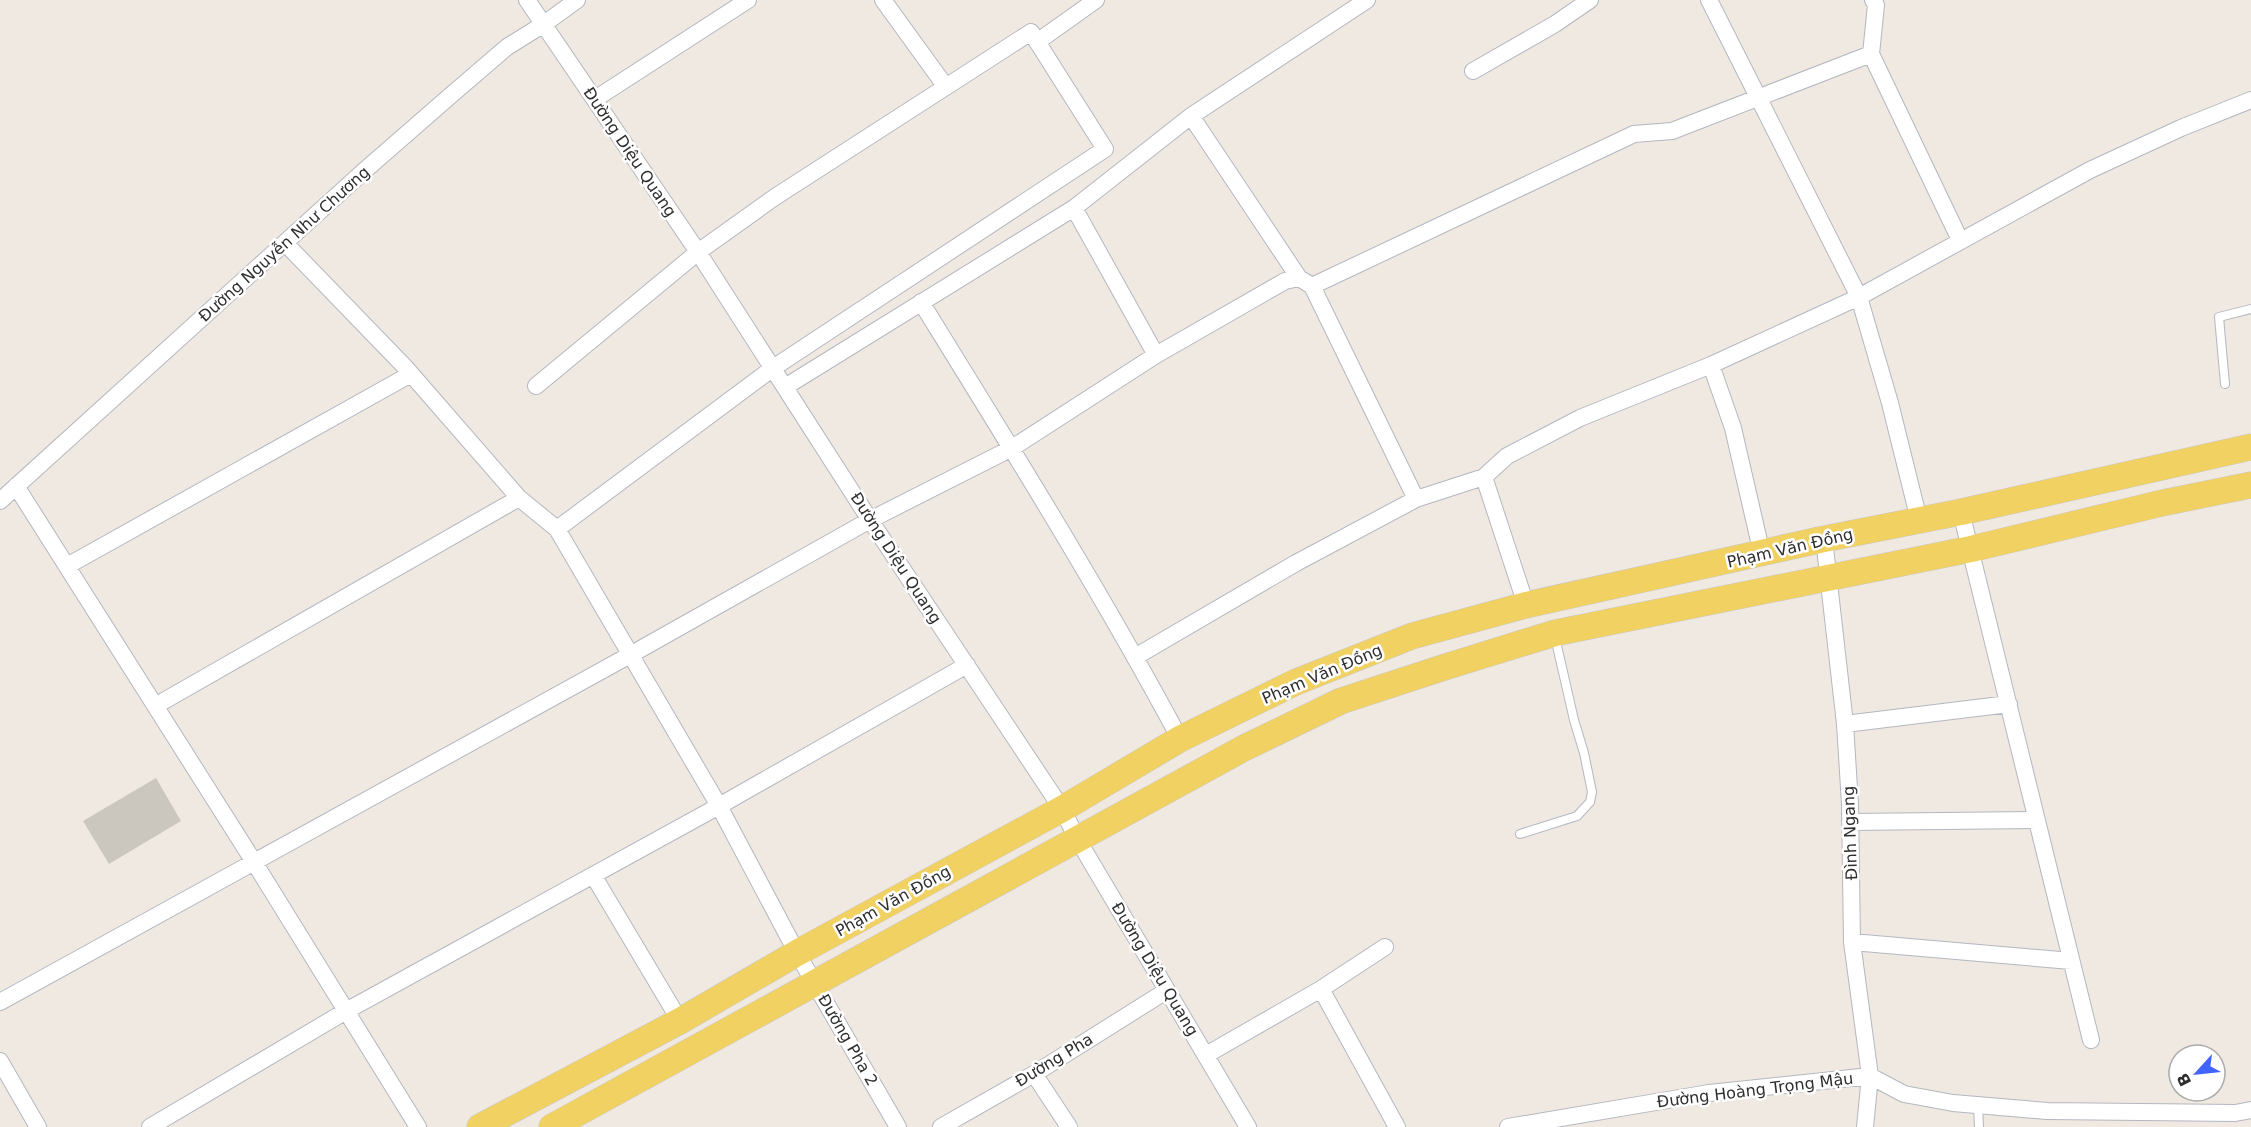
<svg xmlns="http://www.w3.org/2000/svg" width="2251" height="1127" font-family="'DejaVu Sans',sans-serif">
<rect width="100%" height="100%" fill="#efe9e1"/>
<path fill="#cbc7bf" d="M156 778 181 821 109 864 83 821Z"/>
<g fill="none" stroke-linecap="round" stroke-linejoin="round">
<g stroke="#b4b7c1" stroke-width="10">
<path id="service" d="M2225 384 2219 317 2251 309
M1520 834 1577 816 1590 802 1592 792 1584 753 1574 720 1555 637
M1978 1105 1979 1127"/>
</g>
<g stroke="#b4b7c1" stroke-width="18">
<path id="minor" d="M527 0 698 252 870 520 1062 809 1078 840 1248 1127
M883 0 946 87
M1709 0 1859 297 1890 403 1919 520
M1873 0 1876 5 1871 54 1960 240
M1037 42 1096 0
M1473 71 1555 24 1590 0
M595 99 748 0
M1191 116 1299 278 1312 286 1634 134 1672 131 1871 54
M1074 208 1156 355
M285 243 405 367 519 498 557 529 719 806 797 953 898 1127
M1312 286 1416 499
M921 302C1010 446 1100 590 1180 739
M1711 365 1733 428 1762 554
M536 386 698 252 775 197 1031 32 1105 149 773 368 557 529
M785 387 1074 208 1191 116 1367 0
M1484 477 1526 605
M16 486 254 862 418 1127
M0 501 364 171 450 96 507 47 544 24 577 0
M1961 512 2091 1040
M1824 539 1845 724 1850 804 1852 942 1870 1076 1865 1127
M67 566 411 374
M1135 657 1296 563 1416 499 1484 477 1507 456 1580 418 1711 365 1859 297 2090 170 2181 128 2251 100
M155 706 519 498
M1845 724 2009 704
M1850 822 2037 820
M593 875 680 1021
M1852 942 2071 961
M1321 989 1397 1127
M0 1002 630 655 870 520 1012 448 1156 355 1285 281 1299 278
M1206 1055 1321 989 1385 947
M0 1061 38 1127
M1034 1074 1069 1127
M150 1127 346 1011 719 806 967 665
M941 1127 1034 1074 1166 991
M1508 1127 1709 1093 1870 1076 1904 1094 1953 1103 2047 1111 2235 1113 2251 1110"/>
</g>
<g stroke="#c9c9c9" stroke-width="27">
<path id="primary" d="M480 1127 680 1021 797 953 1062 809 1180 739 1296 682 1412 636 1526 605 1824 539 1961 512 2251 447
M552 1127 1244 748 1341 701 1445 667 1555 633 1971 549 2162 503 2251 485"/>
</g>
<use href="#service" stroke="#fff" stroke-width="8"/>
<use href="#minor" stroke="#fff" stroke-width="16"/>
<use href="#primary" stroke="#f2d163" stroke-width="26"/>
</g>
<g text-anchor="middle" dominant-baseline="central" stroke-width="5" stroke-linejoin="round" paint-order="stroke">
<g font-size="16" fill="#2e2e2e" stroke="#fff">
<text transform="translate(630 152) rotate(56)">Đường Diệu Quang</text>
<text transform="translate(284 244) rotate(-42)">Đường Nguyễn Như Chương</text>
<text transform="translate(1790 548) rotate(-13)">Phạm Văn Đồng</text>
<text transform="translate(896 558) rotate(57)">Đường Diệu Quang</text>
<text transform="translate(1322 674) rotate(-23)">Phạm Văn Đồng</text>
<text transform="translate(1850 833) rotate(-92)">Đình Ngang</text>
<text transform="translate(893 901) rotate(-29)">Phạm Văn Đồng</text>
<text transform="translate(1155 969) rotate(59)">Đường Diệu Quang</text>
<text transform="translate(848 1040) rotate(60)">Đường Pha 2</text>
<text transform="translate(1054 1060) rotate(-31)">Đường Pha</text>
<text transform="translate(1755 1090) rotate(-7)">Đường Hoàng Trọng Mậu</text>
</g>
</g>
<g transform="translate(2197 1073) rotate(243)"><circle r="28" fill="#ffffff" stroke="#ababab" stroke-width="1.5"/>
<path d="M0-4.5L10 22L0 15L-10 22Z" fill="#4264fb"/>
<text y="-9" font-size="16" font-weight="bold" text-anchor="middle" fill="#2e2e2e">B</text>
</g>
</svg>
